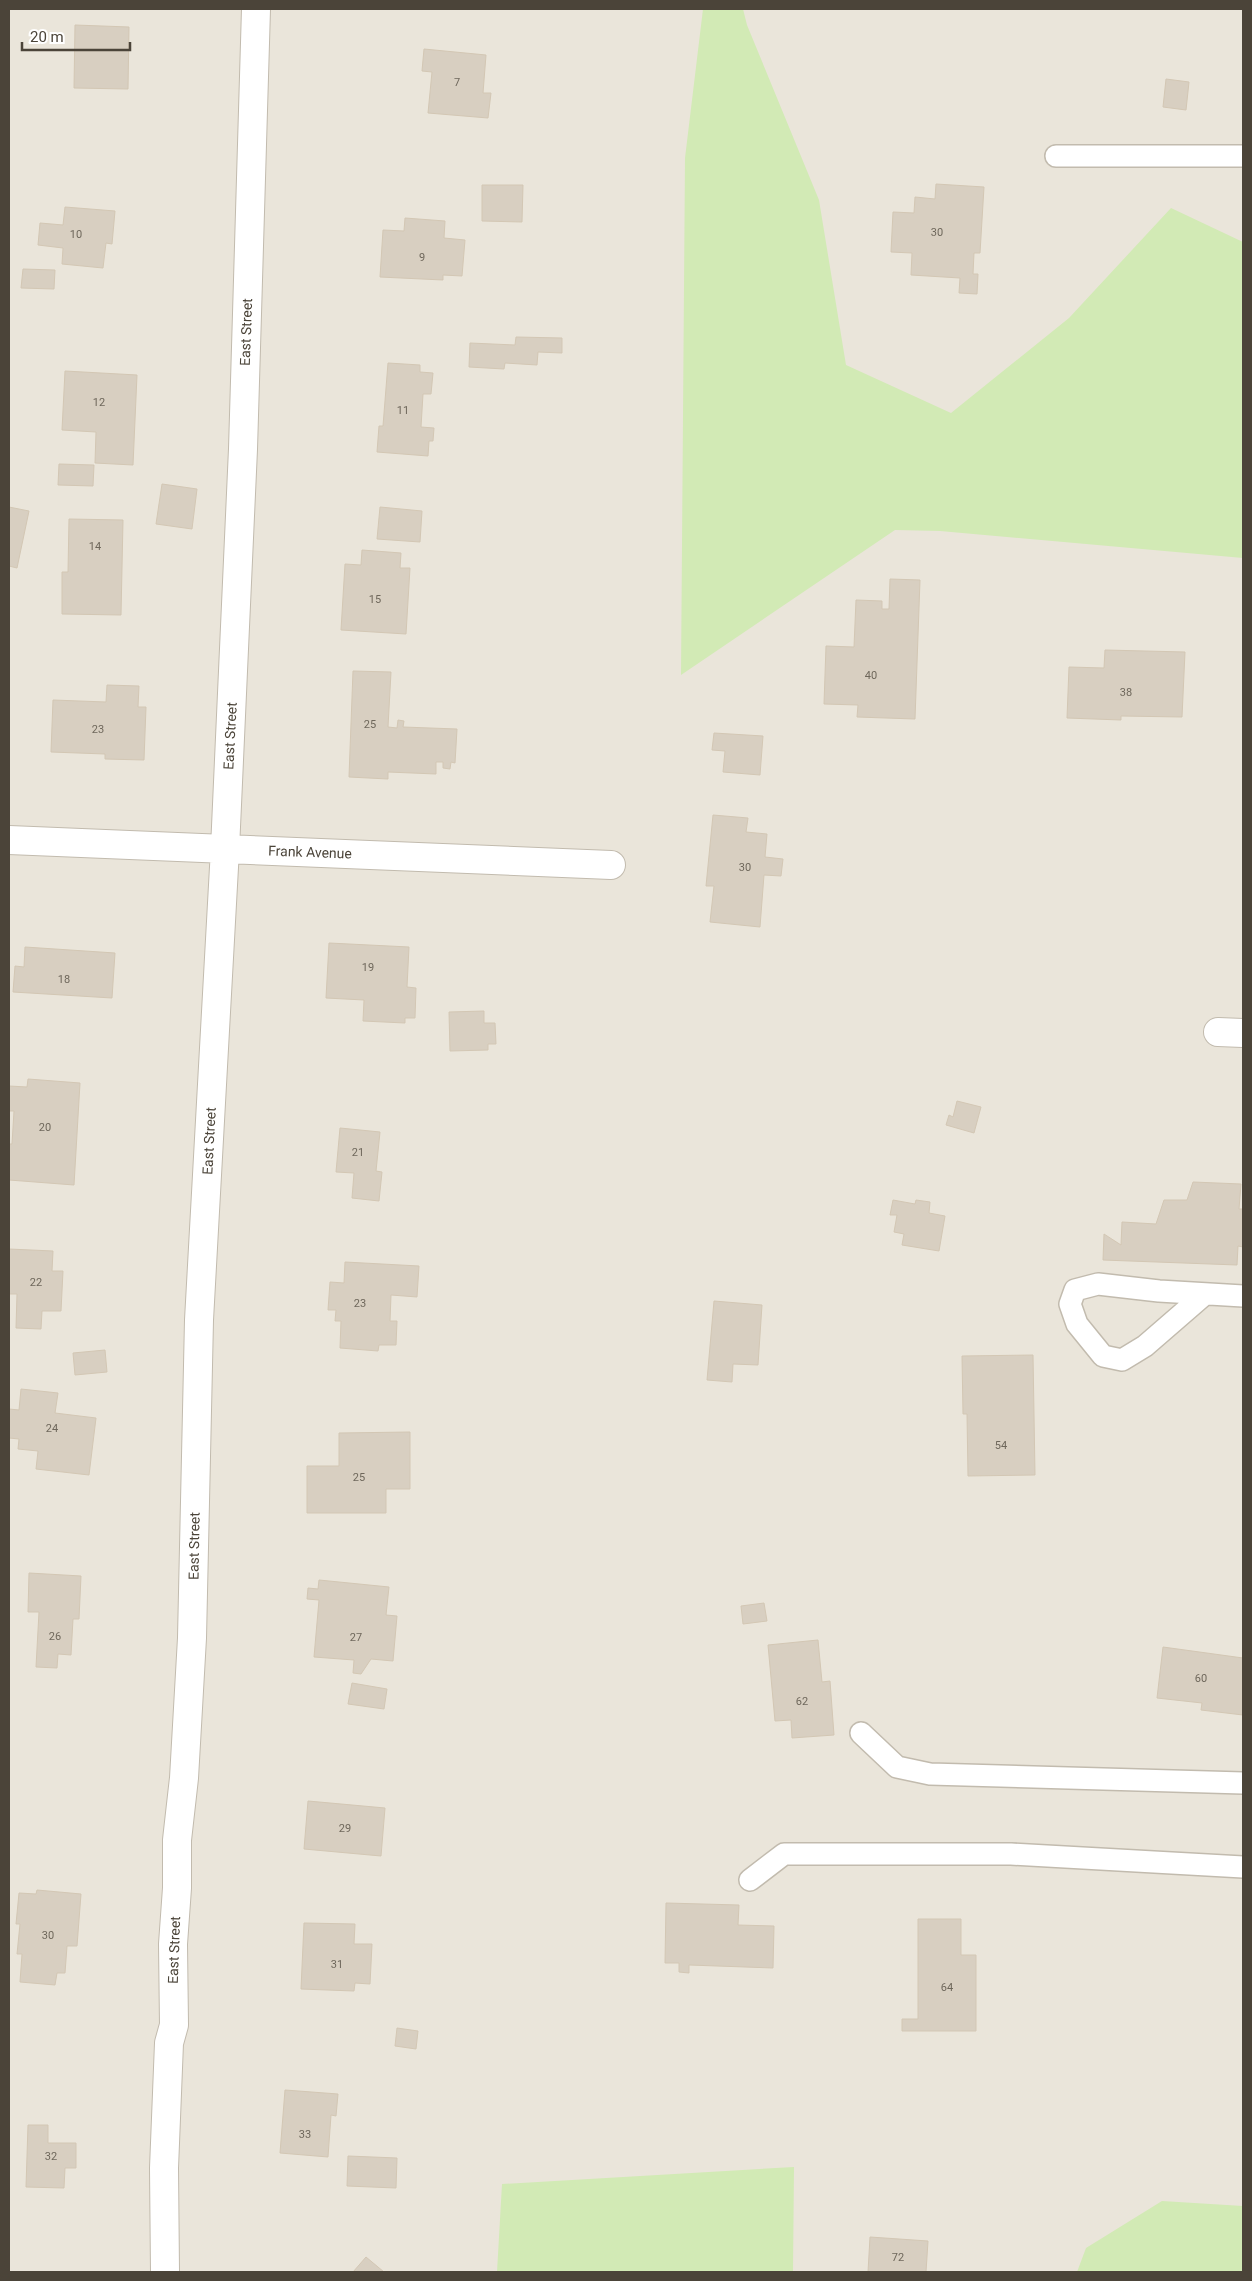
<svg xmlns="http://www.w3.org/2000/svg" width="1252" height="2281" font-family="Roboto,sans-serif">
<rect width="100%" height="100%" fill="#f6f3ec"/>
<path fill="#eae5da" d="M9 9H1243V2272H9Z"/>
<path fill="#d2eab5" d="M703 9H743L747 25 819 200 846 365 951 413 1069 318 1171 208 1243 242V558L940 531 895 530 681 675 685 158Z
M794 2167 793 2272H497L502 2184Z
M1162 2201 1243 2206V2272H1077L1086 2248Z"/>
<path fill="#d8cfc1" stroke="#d3c7b4" d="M75 25 129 27 128 89 74 88Z
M424 49 486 55 483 93H491L488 118 428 113 432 72 422 71Z
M1166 79 1189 82 1186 110 1163 107Z
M936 184 984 187 980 253H974L973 274H978L977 294 959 293 960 278 911 275 912 253 891 252 893 212 914 213 915 197 935 199Z
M482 185H523L522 222 482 221Z
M65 207 115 211 112 244 106 243 103 268 62 264 63 248 38 245 40 223 63 225Z
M405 218 445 221 444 238 465 240 462 276 443 275V280L380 277 383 230 404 231Z
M23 269 55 270 54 289 21 288Z
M516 337 562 338V353L538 352 537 365 505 363 504 369 469 367 470 343 515 345Z
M388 363 420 365V372L433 373 431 394H423L421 427 434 428 433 441H429L428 456 377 452 379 426H383Z
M65 371 137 375 133 465 95 463 96 432 62 430Z
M59 464 94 465 93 486 58 485Z
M162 484 197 489 192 529 156 524Z
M9 507 29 511 17 568 9 566Z
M380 507 422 511 420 542 377 539Z
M69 519 123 520 121 615 62 614V572H68Z
M362 550 401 553 400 568H410L406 634 341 630 345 564 361 565Z
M890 579 920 580 915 719 857 717 858 705 824 704 826 646 854 647 856 600 882 601V609H889Z
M1105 650 1185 652 1182 717 1121 716V720L1067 718 1069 667 1104 668Z
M353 671 391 672 388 727 397 728 398 720 404 721 403 727 457 729 455 763 451 762 450 769 443 768V762H436V774L388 772V779L349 777Z
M107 685 139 686 138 707H146L144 760 105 759V754L51 752 53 700 106 702Z
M714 733 763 736 760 775 723 772 725 751 712 750Z
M713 815 748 818 746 832 767 834 765 857 783 859 781 876 764 875 760 927 710 922 714 886H706Z
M329 943 409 947 407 987 416 988 415 1018H405V1023L363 1021 364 1000 326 998Z
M25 947 115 953 112 998 13 992 15 966 24 967Z
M484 1011V1023H495L496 1044H488V1050L450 1051 449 1012Z
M28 1079 80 1083 74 1185 9 1180V1144H12L14 1111H9V1086L27 1087Z
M957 1101 981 1107 974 1133 946 1125 949 1115 953 1117Z
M340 1128 380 1132 376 1171 382 1172 379 1201 352 1198 354 1173 336 1172Z
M1193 1182 1241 1184 1239 1209H1243V1247L1238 1246 1237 1265 1103 1260 1104 1234 1121 1245 1122 1222 1156 1224 1164 1200H1187Z
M893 1200 915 1204 916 1200 930 1202 929 1213 945 1216 939 1251 902 1245 904 1234 894 1232 897 1215H890Z
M9 1249 53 1251 52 1271H63L61 1311H42L41 1329 16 1328 17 1294H9Z
M345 1262 419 1266 417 1297 391 1295 390 1321H397L396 1345H379L378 1351 340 1348 341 1321H335L336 1310H328L330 1282 344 1283Z
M714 1301 762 1305 758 1365 733 1364 732 1382 707 1380Z
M105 1350 107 1372 75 1375 73 1353Z
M1033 1355 1035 1475 968 1476 967 1414H963L962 1356Z
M21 1389 58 1393 55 1413 96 1418 89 1475 36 1469 38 1451 18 1449 19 1439 9 1438V1409L19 1410Z
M410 1432V1489H386V1513H307V1466H339V1433Z
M29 1573 81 1576 79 1619H73L71 1655 58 1654 57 1668 36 1667 39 1612H28Z
M319 1580 389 1587 386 1615 397 1616 393 1661 371 1659 361 1674 353 1673 354 1660 314 1657 319 1600 307 1599 308 1588 318 1589Z
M764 1603 767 1621 743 1624 741 1606Z
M818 1640 822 1682 830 1681 834 1735 792 1738 791 1720 775 1721 768 1645Z
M1163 1647 1243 1658V1715L1201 1710 1202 1703 1157 1698Z
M352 1683 387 1689 384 1709 348 1704Z
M308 1801 385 1808 381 1856 304 1849Z
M37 1890 81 1894 77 1946H67L65 1973H57L55 1985 20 1982 22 1954H17L20 1924H16L19 1893 36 1894Z
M666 1903 739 1905 738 1925 774 1926 773 1968 689 1965V1973L679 1972V1963H665Z
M918 1919H961V1955H976V2031H902V2019H918Z
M304 1923 355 1924 354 1944H372L370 1984 355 1983 354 1991 301 1989Z
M397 2028 418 2031 416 2049 395 2046Z
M285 2090 338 2094 336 2116 331 2115 328 2157 280 2153Z
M28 2125H48V2143H76V2168H65L64 2188 26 2187Z
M348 2156 397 2158 396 2188 347 2186Z
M870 2237 928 2241 926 2272H868Z
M366 2257 384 2272H353Z"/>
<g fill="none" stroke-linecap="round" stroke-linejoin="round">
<g stroke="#c2bbae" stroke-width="24">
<path id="service" d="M1056 156H1243
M1205 1294 1145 1346 1122 1360 1103 1356 1077 1324 1070 1304 1075 1290 1098 1284 1159 1291 1243 1296
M861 1733 897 1767 930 1774 1243 1783
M750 1880 784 1854H1011L1243 1867"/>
</g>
<g stroke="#c2bbae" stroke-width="30">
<path id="minor" d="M9 840 611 865
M1218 1032 1243 1033
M165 2272 164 2168 169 2043 174 2025 173 1944 177 1888V1840L184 1778 192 1638 199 1320 225 849 243 449 256 9"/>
</g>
<use href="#service" stroke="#fff" stroke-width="21"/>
<use href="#minor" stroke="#fff" stroke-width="28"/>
</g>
<g text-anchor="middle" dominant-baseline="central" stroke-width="5" stroke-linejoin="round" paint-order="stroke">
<g font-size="11" fill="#6e675b">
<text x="457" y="82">7</text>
<text x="937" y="232">30</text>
<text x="76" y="234">10</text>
<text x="422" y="257">9</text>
<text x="99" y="402">12</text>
<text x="403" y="410">11</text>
<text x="95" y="546">14</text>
<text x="375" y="599">15</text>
<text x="871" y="675">40</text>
<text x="1126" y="692">38</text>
<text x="370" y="724">25</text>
<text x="98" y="729">23</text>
<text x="745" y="867">30</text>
<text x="368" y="967">19</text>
<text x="64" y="979">18</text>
<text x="45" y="1127">20</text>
<text x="358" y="1152">21</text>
<text x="36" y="1282">22</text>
<text x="360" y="1303">23</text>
<text x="52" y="1428">24</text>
<text x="1001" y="1445">54</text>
<text x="359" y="1477">25</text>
<text x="55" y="1636">26</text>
<text x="356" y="1637">27</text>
<text x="1201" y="1678">60</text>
<text x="802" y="1701">62</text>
<text x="345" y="1828">29</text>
<text x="48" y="1935">30</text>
<text x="337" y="1964">31</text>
<text x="947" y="1987">64</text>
<text x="305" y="2134">33</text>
<text x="51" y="2156">32</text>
<text x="898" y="2257">72</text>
</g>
<g font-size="14" fill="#4b4439" stroke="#fff">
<text transform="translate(246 332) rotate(-88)">East Street</text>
<text transform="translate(230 736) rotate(-87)">East Street</text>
<text transform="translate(310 852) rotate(2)">Frank Avenue</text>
<text transform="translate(209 1141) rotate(-87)">East Street</text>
<text transform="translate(194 1546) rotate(-89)">East Street</text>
<text transform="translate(174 1950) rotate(-88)">East Street</text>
</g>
</g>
<rect width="1252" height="2281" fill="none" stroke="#4b4439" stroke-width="20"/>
<path d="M22 42v8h108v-8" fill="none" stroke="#4b4439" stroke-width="2.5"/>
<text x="30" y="42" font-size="15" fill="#4b4439" stroke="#ffffff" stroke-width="4" paint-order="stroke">20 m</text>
</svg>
